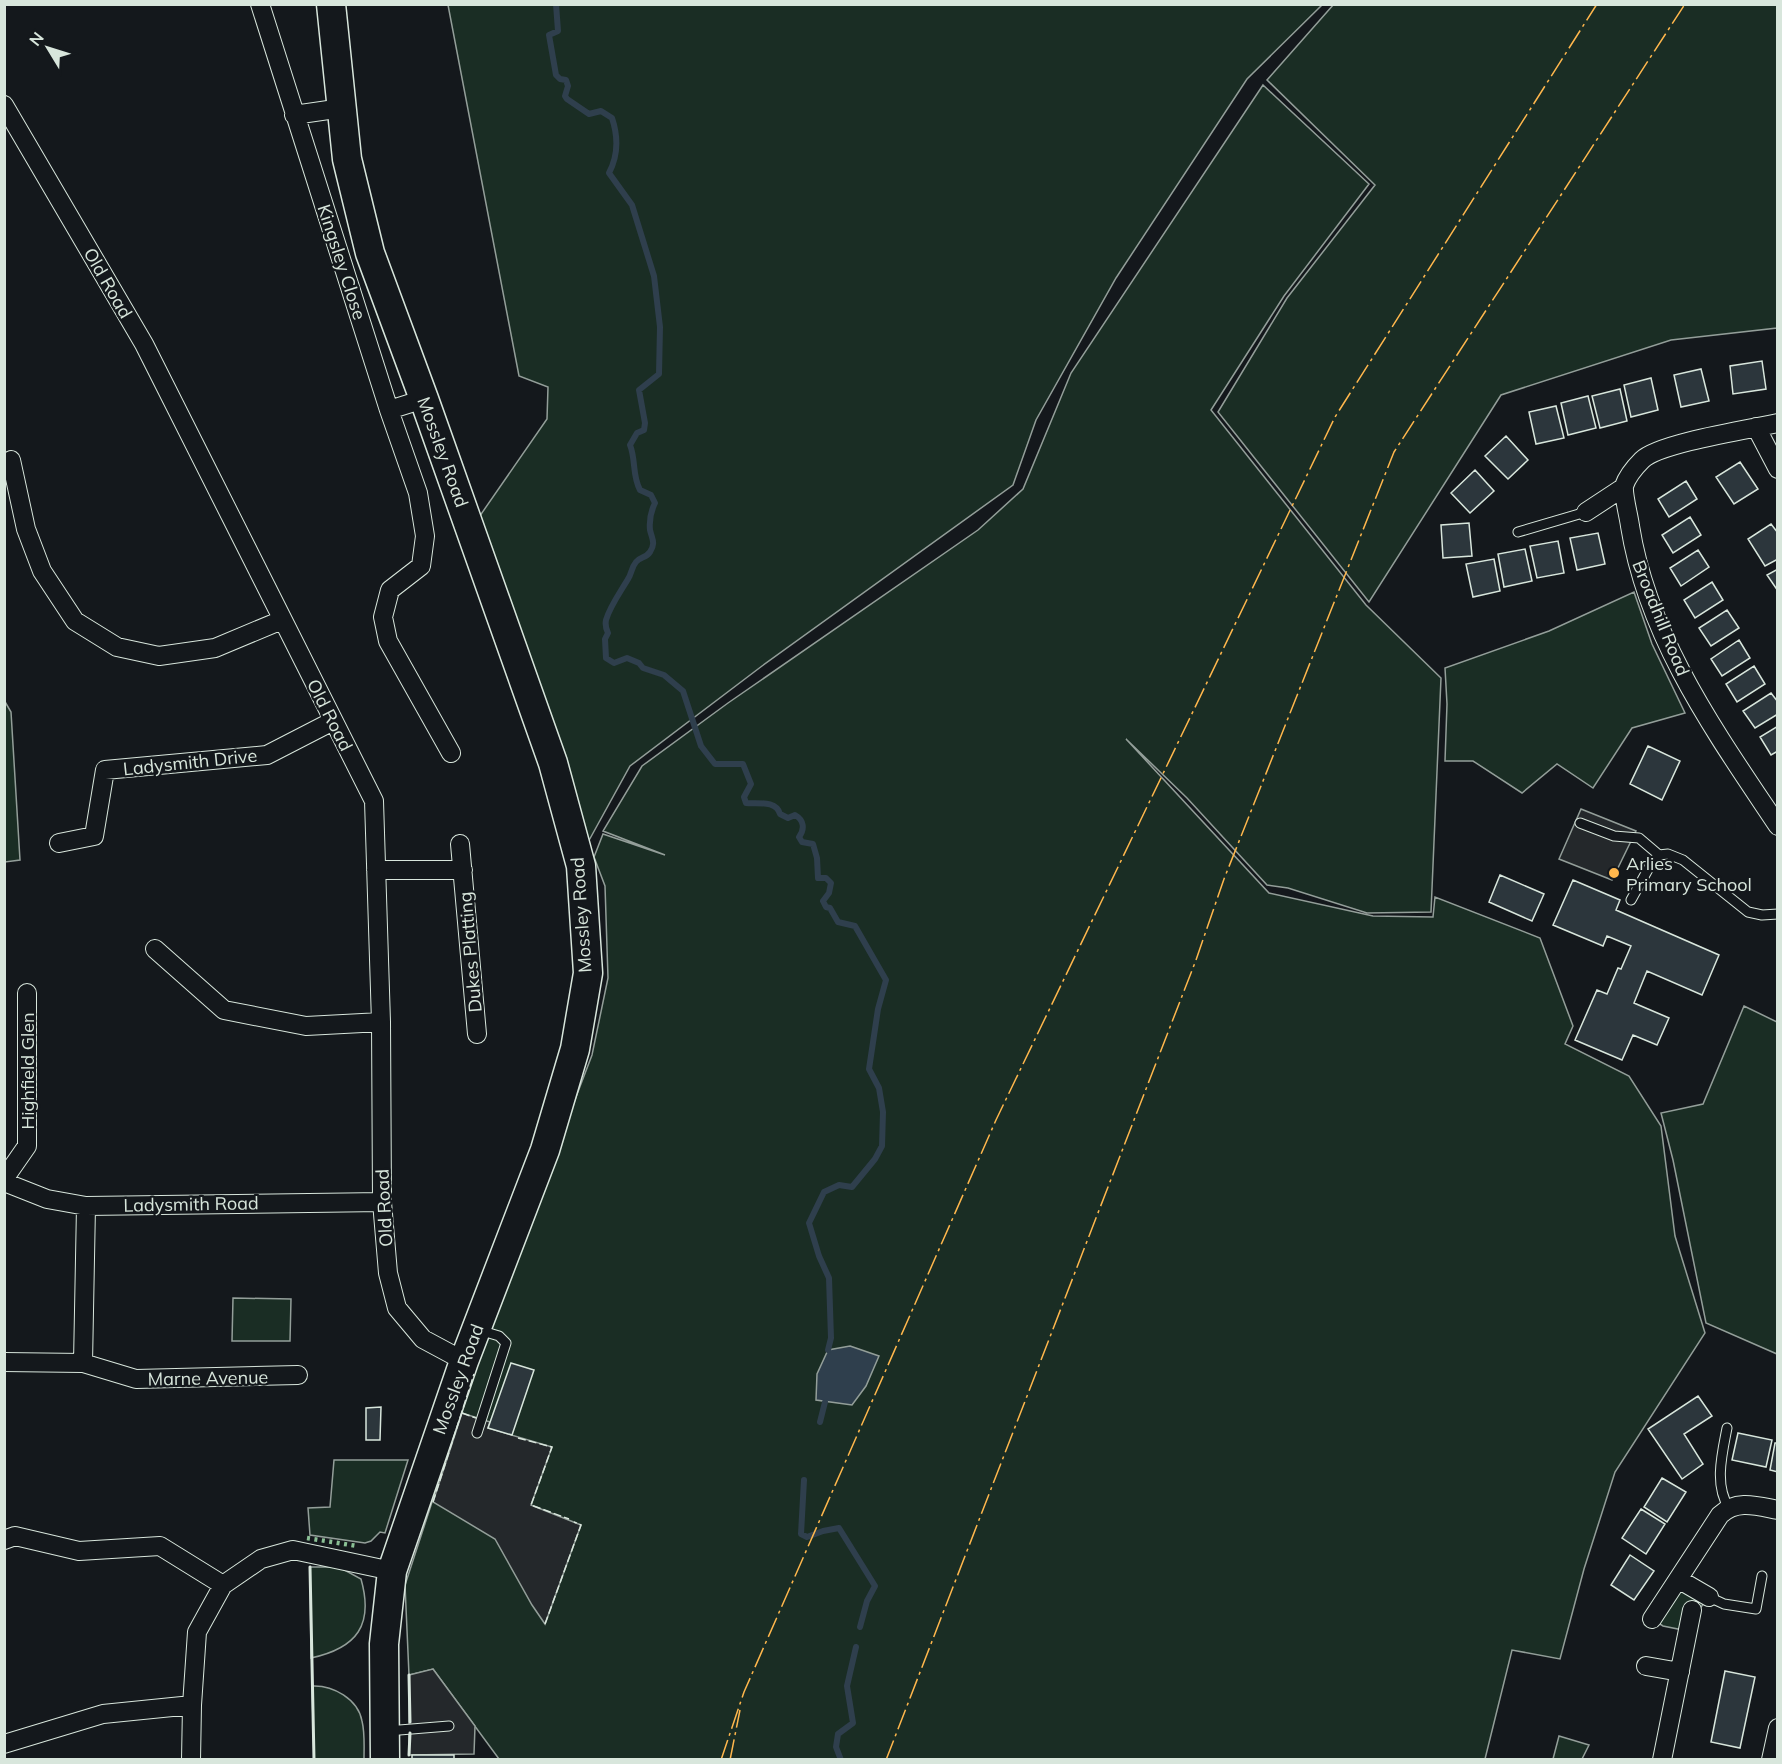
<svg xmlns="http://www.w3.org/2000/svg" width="1782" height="1764" font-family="Mulish,sans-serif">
<rect width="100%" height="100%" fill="#14181c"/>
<path fill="#1a2d24" stroke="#939e99" stroke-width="1.5" d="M1334 4 1777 5V328L1671 340 1501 395 1369 602 1218 412 1287 298 1375 185 1267 80Z
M448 5H1322L1247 79 1116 278 1036 420 1013 485 762 666 630 766 587 844 477 520 547 419 548 387 519 376Z
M1263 85 1369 184 1284 296 1211 410 1366 605 1441 678 1431 912 1367 913 1288 888 1267 885 1187 798 1126 739 1269 893 1373 916 1433 917 1435 897 1540 938 1573 1026 1565 1044 1629 1076 1661 1126 1675 1236 1705 1333 1615 1472 1584 1569 1560 1659 1512 1650 1485 1759H499L433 1669 409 1675 405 1585 494 1312 592 1055 608 978 605 886 594 857 603 834 665 855 603 831 642 766 728 703 978 530 1023 489 1071 373Z
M1634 592 1652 644 1685 713 1632 728 1593 788 1557 764 1522 793 1473 761H1445L1447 704 1445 668 1549 631Z
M4 700 11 712 20 860 5 862Z
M1744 1006 1777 1022V1354L1706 1323 1673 1160 1661 1113 1703 1104Z
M233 1298 291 1299 290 1341H232Z
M334 1460H408L385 1533 380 1532 371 1541 365 1543 310 1535 308 1508 330 1507Z
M310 1567H339L361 1579C374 1625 357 1648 311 1658Z
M1678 1579 1709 1597 1701 1607 1692 1610 1688 1631 1663 1626 1652 1619Z
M312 1686C333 1685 358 1699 362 1721 365 1733 364 1747 364 1759H314Z
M1559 1736 1589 1745 1582 1759H1553Z"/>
<path fill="#24282b" stroke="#939e99" stroke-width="1.5" d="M1581 809 1636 831 1612 880 1559 859Z
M462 1413 490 1422 488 1428 552 1447 531 1505 581 1525 545 1624 532 1605 495 1539 433 1502Z
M433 1669 475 1726 474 1754 409 1755V1675Z"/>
<path fill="#2f3f4d" stroke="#939e99" stroke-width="1.5" d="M850 1346 879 1356 866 1386 852 1405 816 1400 817 1374 828 1350Z"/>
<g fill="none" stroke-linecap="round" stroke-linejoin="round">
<path stroke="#2f3f4d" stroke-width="6" d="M556 4 558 31 549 35 556 75 560 79 566 80 568 86 565 96 567 99 589 114 601 111 612 118C618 136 618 156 609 173L632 205 654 276 660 327 659 374 639 390 645 423 644 430 637 433 630 445C636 460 632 475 640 490L651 495 655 503C651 511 649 520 650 530 652 539 656 543 650 552 646 558 640 557 636 562 631 568 632 573 628 579 621 591 610 606 606 620 605 625 606 629 608 633L605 639 606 658 614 663 627 658 639 663 643 668 664 675 683 691 701 746 715 764H743L751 784 744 797 746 803C758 804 776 800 780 814L788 818 795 815C804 820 805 829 799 837L802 842 813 844 817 858 818 878H826L831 883 829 893 823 901 826 907 830 908 838 922 855 926 886 980 878 1009 869 1069 879 1088 883 1112 882 1146 875 1159 852 1187 839 1185 824 1192 809 1223 819 1256 829 1278 831 1338 828 1350
M820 1422 825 1402
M804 1480 801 1534 807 1537 823 1531 839 1528 875 1586 867 1601 860 1627
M841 1760 836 1747 838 1734 853 1723 847 1686 856 1647"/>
</g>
<path fill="#2c363c" stroke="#d8e6dc" stroke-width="1.5" d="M1762 361 1766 389 1733 394 1730 366Z
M1701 369 1709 401 1681 407 1674 375Z
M1651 378 1658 410 1631 417 1624 385Z
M1620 389 1627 421 1600 428 1592 396Z
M1588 396 1596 428 1568 435 1561 403Z
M1556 406 1564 438 1536 444 1529 412Z
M1506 436 1528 460 1508 479 1485 456Z
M1740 462 1758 489 1734 504 1716 477Z
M1475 470 1494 491 1470 513 1451 493Z
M1686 481 1697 499 1669 517 1658 499Z
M1690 517 1701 535 1673 553 1662 535Z
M1469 523 1472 556 1443 558 1441 525Z
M1771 524 1778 533V559L1765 566 1748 539Z
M1598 533 1605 564 1577 570 1570 538Z
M1558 541 1564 573 1537 578 1530 546Z
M1525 549 1532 581 1504 587 1498 554Z
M1698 550 1709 567 1681 586 1670 568Z
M1494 559 1500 591 1473 597 1466 564Z
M1778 569V591L1767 575Z
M1712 582 1723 600 1695 618 1684 600Z
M1727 610 1739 628 1711 646 1699 628Z
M1739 640 1750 658 1722 676 1711 659Z
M1754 666 1765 684 1737 702 1726 684Z
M1771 693 1778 702V714L1755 728 1743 711Z
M1778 726V751L1771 755 1760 737Z
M1648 746 1680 761 1662 800 1630 784Z
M1500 875 1544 894 1532 921 1489 902Z
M1573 880 1620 900 1616 910 1719 955 1702 995 1647 971 1634 1003 1669 1018 1657 1045 1633 1035 1622 1060 1575 1040 1597 990 1607 994 1618 968 1621 969 1631 946 1607 936 1603 946 1553 925Z
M511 1363 534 1370 512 1435 488 1428Z
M1698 1396 1712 1416 1684 1434 1703 1464 1682 1479 1648 1429Z
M381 1407 380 1440H366V1408Z
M1738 1433 1772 1440 1766 1467 1732 1460Z
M1775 1443H1778V1472L1770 1470Z
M1662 1478 1686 1492 1667 1522 1644 1507Z
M1641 1509 1665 1524 1646 1554 1622 1538Z
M1630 1555 1654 1571 1634 1600 1611 1585Z
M1725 1671 1755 1677 1740 1748 1711 1742Z
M412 1755H454V1760H412Z"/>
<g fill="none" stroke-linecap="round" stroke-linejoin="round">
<g stroke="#d8e6dc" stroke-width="11">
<path id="lane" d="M1518 532 1586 512
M1580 823 1614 836 1639 838 1659 855
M1631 900 1651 864 1659 855 1668 854 1683 860 1748 912 1762 915 1778 914
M1727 1428C1722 1454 1714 1485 1729 1508
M477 1433 506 1343 499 1336 479 1330
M1709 1597 1724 1604 1756 1609 1762 1576
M387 1731 449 1726"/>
</g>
<g stroke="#d8e6dc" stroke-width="20">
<path id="street" d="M260 4 389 410 418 493 425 536 421 566 390 590 383 617 388 641 451 753
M4 105 144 344 374 801 381 1022 382 1202 388 1273 397 1308 423 1339 464 1361
M294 115 342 108
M389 410 424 399
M1778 423C1751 429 1659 443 1642 460 1636 466 1627 477 1624 486 1623 495 1629 517 1630 526 1648 639 1716 733 1778 826
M1756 427 1778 469
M11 460 26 529 42 571 75 621 117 647 159 656 215 648 282 620
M1586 512 1624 487
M59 843 94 836 105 770 267 755 333 721
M460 844 477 1034
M376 870H463
M155 949 224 1010 306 1026 381 1022
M4 1179 27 1146V993
M4 1182 47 1199 86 1206 382 1202
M86 1206 83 1363 136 1379 298 1375
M4 1362 83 1363
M4 1540 15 1536 79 1551 160 1546 223 1585 261 1559 293 1550 392 1571
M1678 1579 1709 1597
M1652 1619 1720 1515C1737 1499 1757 1506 1778 1510
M1646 1666 1680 1672
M4 1744 103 1714 192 1705
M191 1760 192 1705 197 1632 223 1585
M1662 1760 1692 1610
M1771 1760 1778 1728"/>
</g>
<g stroke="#d8e6dc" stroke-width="31">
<path id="primary" d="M331 4 347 159 370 253 424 399 553 763 581 866 588 973 575 1049 545 1150 464 1361 392 1571 384 1644 385 1760"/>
</g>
<use href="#lane" stroke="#14181c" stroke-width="9"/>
<use href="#street" stroke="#14181c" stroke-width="18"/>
<use href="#primary" stroke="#14181c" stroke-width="28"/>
<path stroke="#8ac095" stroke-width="4.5" stroke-dasharray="3 4.5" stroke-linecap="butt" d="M307 1538 357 1546"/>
<path stroke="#d8e6dc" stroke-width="1.5" stroke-dasharray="8 3" stroke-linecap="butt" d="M462 1413 476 1418
M518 1438 552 1447 531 1505 569 1519
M433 1502 474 1374
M545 1624 581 1525 574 1522"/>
<path stroke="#d8e6dc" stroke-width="3" d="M310 1567 314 1760
M409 1675 410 1722
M409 1755 410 1733"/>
<path stroke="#ffb74d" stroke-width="1.5" stroke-dasharray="21 4.5 3 4.5" stroke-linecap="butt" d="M721 1760 744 1692 996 1120 1335 417 1597 4
M730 1760 740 1710
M886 1760 1196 960 1224 879 1394 452 1685 4"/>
</g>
<circle fill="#ffb74d" stroke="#14181c" stroke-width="2" cx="1614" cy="873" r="6"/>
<g text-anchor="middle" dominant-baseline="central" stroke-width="4.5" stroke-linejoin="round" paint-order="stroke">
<g font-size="18" fill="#d8e6dc" stroke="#14181c">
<text transform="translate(342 262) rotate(72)">Kingsley Close</text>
<text transform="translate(108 283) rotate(60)">Old Road</text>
<text transform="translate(443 452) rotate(70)">Mossley Road</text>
<text transform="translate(1661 618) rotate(68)">Broadhill Road</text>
<text transform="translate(330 715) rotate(63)">Old Road</text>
<text transform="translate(190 762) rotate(-6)">Ladysmith Drive</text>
<text transform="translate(581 915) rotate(-94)">Mossley Road</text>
<text transform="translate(470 952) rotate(-95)">Dukes Platting</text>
<text transform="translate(27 1071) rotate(-90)">Highfield Glen</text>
<text transform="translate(191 1204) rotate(-1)">Ladysmith Road</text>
<text transform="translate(384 1208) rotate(-93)">Old Road</text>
<text transform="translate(208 1378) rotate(-1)">Marne Avenue</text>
<text transform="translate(458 1379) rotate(-70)">Mossley Road</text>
</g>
<g font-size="18" fill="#d8e6dc" stroke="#14181c" text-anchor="start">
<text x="1626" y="863">Arlies<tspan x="1626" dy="21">Primary School</tspan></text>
</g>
</g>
<rect width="1782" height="1764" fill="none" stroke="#d8e6dc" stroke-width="12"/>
<g transform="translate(48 48) rotate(308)" stroke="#14181c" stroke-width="4.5" paint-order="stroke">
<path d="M0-4.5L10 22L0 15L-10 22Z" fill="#d8e6dc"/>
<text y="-9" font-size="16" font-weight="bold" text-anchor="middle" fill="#d8e6dc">N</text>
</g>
</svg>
